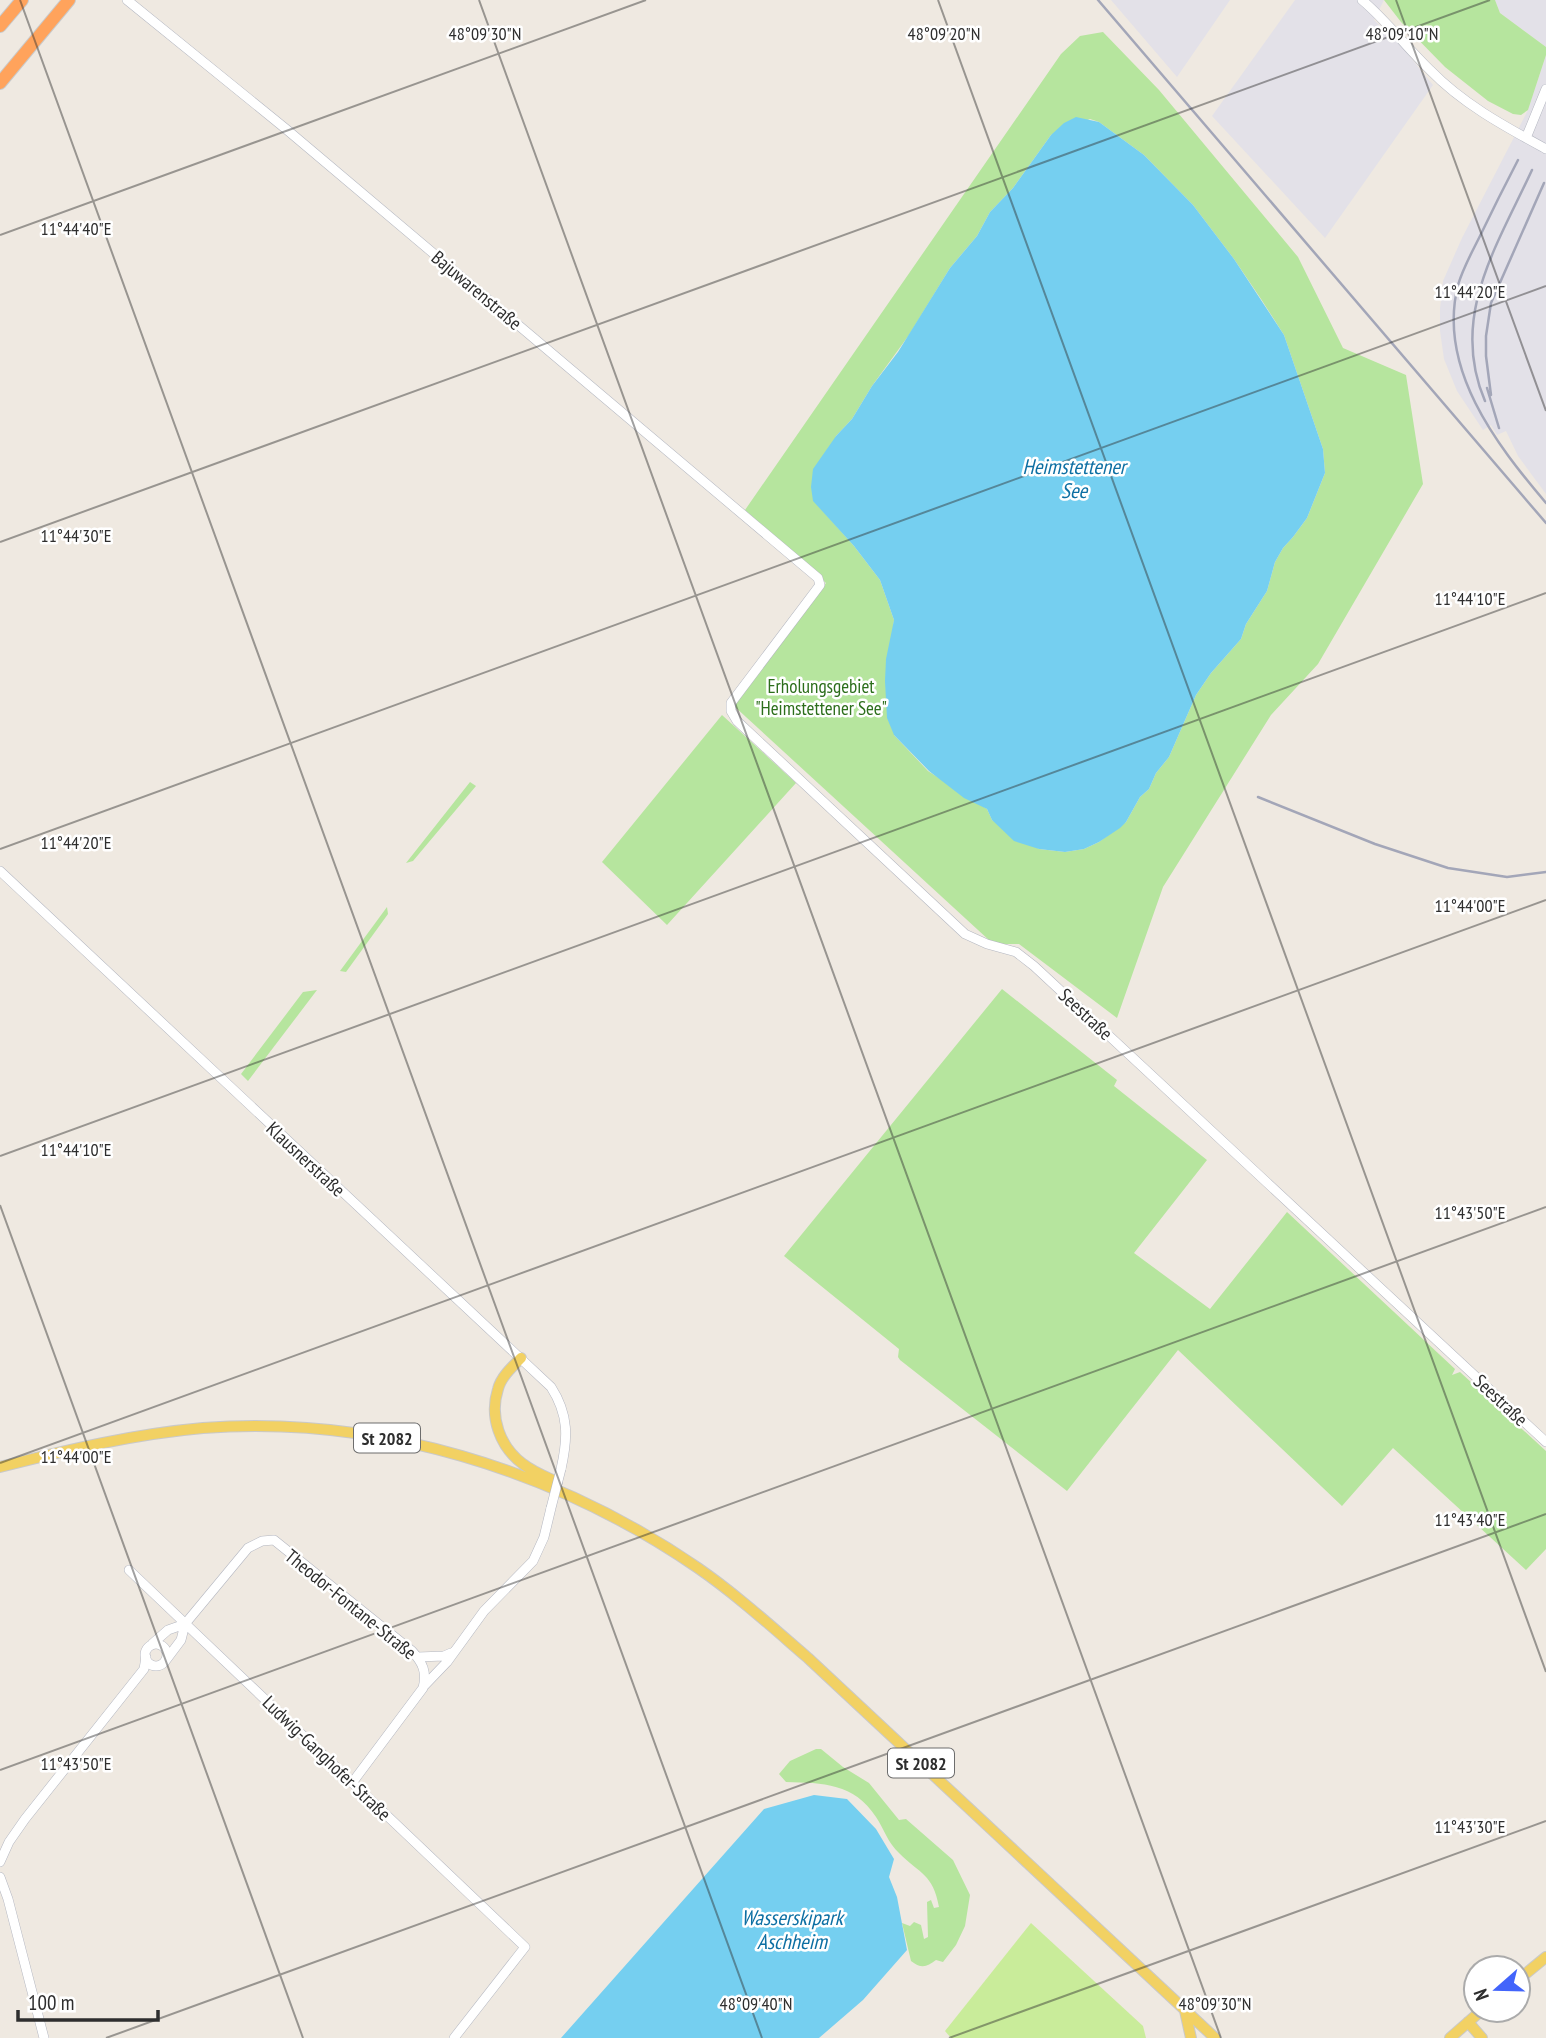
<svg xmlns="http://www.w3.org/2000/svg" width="1546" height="2038" font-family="'PT Sans Narrow',sans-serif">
<rect width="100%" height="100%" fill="#efe9e1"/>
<path fill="#e3e1e8" d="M1111 0H1230L1177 77Z
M1295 0H1384L1374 20 1402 47 1433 85 1325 238 1212 116Z
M1495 0H1546V47L1500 13Z
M1546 55V494L1518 456 1506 431 1497 435 1491 425 1483 430 1457 391 1444 359 1440 331V308L1443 281 1462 238 1528 110Z"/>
<path fill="#b6e59e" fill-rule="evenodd" d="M1384 0H1495L1500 13 1546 47V55L1528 110 1521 115 1513 114 1488 101 1445 67 1401 22Z
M1103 32 1159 90 1298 257 1343 348 1406 375 1423 484 1318 664 1271 715 1163 887 1117 1018 1019 944H998L990 941 734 706 826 583 745 510 1061 54 1080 36ZM1090 119 1099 122 1144 155 1193 205 1234 259 1261 299 1284 335 1323 449 1325 473 1307 518 1293 537 1283 548 1275 562 1267 591 1246 624 1241 639 1211 673 1196 695 1169 757 1156 773 1149 789 1140 797 1126 822 1099 842 1084 849 1065 852 1039 849 992 820 987 809 928 771 894 735 892 637 894 620 880 580 854 546 814 501 836 436 852 419 872 386 909 335 950 268 977 236 990 212 1013 188 1051 135Z
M722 715 796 783 667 925 602 862Z
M470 782 476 786 413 861 406 863Z
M387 907 388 914 346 972 340 971Z
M1002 989 1117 1080 1114 1086 1207 1160 1134 1253 1210 1309 1287 1212 1455 1369 1452 1375 1460 1372 1546 1451V1549L1526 1570 1393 1448 1342 1506 1178 1350 1067 1491 900 1360 898 1357 899 1349 784 1256Z
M317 990 248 1081 241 1074 303 992Z
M816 1749H821L843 1767 869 1783 899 1820 906 1819 953 1860 970 1895 965 1926 956 1945 943 1962 936 1960C927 1967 921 1969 911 1961L902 1923 910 1926 914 1922 921 1925 924 1939 928 1937 927 1902 931 1900 934 1908 939 1907C933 1874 920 1874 899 1853 888 1843 884 1829 876 1817 854 1783 823 1783 786 1782L779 1774 790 1761Z"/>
<path fill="#c9ec9a" d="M1031 1923 1143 2026 1146 2038H951L945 2031Z"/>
<path fill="#75cff0" d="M1076 117 1099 122 1144 155 1193 205 1234 259 1284 335 1323 449 1325 473 1307 518 1293 537 1283 548 1275 562 1267 591 1246 624 1241 639 1211 673 1196 695 1169 757 1156 773 1149 789 1140 797 1126 822 1120 828 1099 842 1084 849 1065 852 1039 849 1014 841 992 820 987 809 964 798 929 771 894 735 887 718 885 681 886 659 894 620 880 580 854 546 813 501 811 487 813 469 836 436 852 419 872 386 898 352 950 268 977 236 990 212 1013 188 1051 135 1064 123Z
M814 1795 847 1799 876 1829 894 1859 889 1877 897 1897 907 1950 863 2000 819 2038H561L764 1809Z"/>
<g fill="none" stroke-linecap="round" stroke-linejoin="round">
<g stroke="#b4b7c1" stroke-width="10">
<path id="minor" d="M127 0 286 129 818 578 820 585 731 703V711L737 721 965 934 987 944 1016 952 1034 966 1546 1442
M1362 0C1387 21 1406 47 1430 70 1463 104 1504 126 1546 149
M1526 138 1546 89
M0 871 551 1387C569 1415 568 1438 561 1469
M129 1570 525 1947 454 2038
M152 1644 168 1630 185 1624
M145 1655a11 11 0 1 1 22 0a11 11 0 1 1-22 0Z
M418 1657 444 1656 451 1653
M166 1660 181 1640 185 1624 248 1548 262 1541 274 1540 412 1651C423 1663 427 1672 423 1688L352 1783
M424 1686 447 1662 484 1611 533 1561 544 1537 551 1508
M0 1862 9 1842 25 1819 144 1669 146 1657
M0 1877 8 1899 44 2038"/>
</g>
<g stroke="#c9c9c9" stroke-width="12">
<path id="major" d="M521 1358C512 1367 501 1377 498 1389 489 1417 500 1447 523 1464 533 1472 546 1477 557 1482
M0 1467C67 1450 134 1434 203 1428 377 1415 554 1469 698 1568 737 1595 772 1627 808 1658L1215 2038
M1518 1980 1546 1957
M1185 2011 1191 2038
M1468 2022 1482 2038
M1450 2038 1482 2010"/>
</g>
<g stroke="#c9c9c9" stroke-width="14">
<path id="highway" d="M0 26 22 0
M0 83 69 0"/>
</g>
<use href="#minor" stroke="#fff" stroke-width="9"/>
<use href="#major" stroke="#f2d163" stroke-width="10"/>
<use href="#highway" stroke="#ffa35c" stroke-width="12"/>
<path stroke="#a3a6b8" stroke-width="2.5" d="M1098 0 1546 523
M1518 160C1505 185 1492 211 1480 236 1472 252 1463 268 1458 285 1437 368 1496 444 1546 503
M1487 388 1499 428
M1491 395 1486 356V336L1491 303 1544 183
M1485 401C1449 317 1497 246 1532 170
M1258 797 1375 844 1448 868 1507 877 1546 872"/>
<g stroke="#b4b7c1" stroke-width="10" stroke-linecap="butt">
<path id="minor-bridge" d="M551 1508 561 1469"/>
</g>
<use href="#minor-bridge" stroke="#fff" stroke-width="9"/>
</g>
<path fill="none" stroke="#2e2e2e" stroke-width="2" stroke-opacity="0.45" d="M20 0 762 2038M479 0 1221 2038M938 0 1546 1672M1396 0 1546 411M0 235 646 0M0 542 1490 0M0 849 1546 286M0 1156 1546 593M0 1205 303 2038M0 1463 1546 900M0 1770 1546 1207M106 2038 1546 1514M949 2038 1546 1821"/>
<g text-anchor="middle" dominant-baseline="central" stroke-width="5" stroke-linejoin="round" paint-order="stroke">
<g fill="#fff" stroke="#6d6d6d" stroke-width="2">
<rect x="354" y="1423.5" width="66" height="29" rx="5"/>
<rect x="888" y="1748.5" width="66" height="29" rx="5"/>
</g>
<g font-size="18" font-weight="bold" fill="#2e2e2e">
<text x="387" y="1438">St 2082</text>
<text x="921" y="1763">St 2082</text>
</g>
<g font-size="19" fill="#2e2e2e" stroke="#fff">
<text transform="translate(477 290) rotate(40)">Bajuwarenstraße</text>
<text transform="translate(1086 1014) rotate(43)">Seestraße</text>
<text transform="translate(306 1159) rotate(43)">Klausnerstraße</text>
<text transform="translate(1501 1400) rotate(43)">Seestraße</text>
<text transform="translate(351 1604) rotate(39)">Theodor-Fontane-Straße</text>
<text transform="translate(327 1758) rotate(44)">Ludwig-Ganghofer-Straße</text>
</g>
<g font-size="19" fill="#2c6e1b" stroke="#fff">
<text x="821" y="686">Erholungsgebiet<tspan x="821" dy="22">"Heimstettener See"</tspan></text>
</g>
<g font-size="21" font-style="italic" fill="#0d6fa3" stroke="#fff">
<text x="1074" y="466">Heimstettener<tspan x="1074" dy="24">See</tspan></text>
<text x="792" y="1917">Wasserskipark<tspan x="792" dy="24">Aschheim</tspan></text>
</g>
</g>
<g font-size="18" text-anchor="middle" fill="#2e2e2e" stroke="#fff" stroke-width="5" stroke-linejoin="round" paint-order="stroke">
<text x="485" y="40">48°09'30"N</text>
<text x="944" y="40">48°09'20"N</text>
<text x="1402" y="40">48°09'10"N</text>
<text x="76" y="235">11°44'40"E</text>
<text x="1470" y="298">11°44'20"E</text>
<text x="76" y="542">11°44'30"E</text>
<text x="1470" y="605">11°44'10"E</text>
<text x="76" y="849">11°44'20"E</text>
<text x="1470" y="912">11°44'00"E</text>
<text x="76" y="1156">11°44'10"E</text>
<text x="1470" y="1219">11°43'50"E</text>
<text x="76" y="1463">11°44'00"E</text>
<text x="1470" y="1526">11°43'40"E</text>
<text x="76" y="1770">11°43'50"E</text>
<text x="1470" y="1833">11°43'30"E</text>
<text x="756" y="2010">48°09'40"N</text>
<text x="1215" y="2010">48°09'30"N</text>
</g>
<g transform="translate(1497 1989) rotate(250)"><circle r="33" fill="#ffffff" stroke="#ababab" stroke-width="2"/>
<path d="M0-5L12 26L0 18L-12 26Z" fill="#4264fb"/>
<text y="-10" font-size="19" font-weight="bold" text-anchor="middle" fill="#2e2e2e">N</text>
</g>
<path d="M18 2010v10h140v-10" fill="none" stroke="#2e2e2e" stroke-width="3.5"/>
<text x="28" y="2010" font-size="21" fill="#2e2e2e" stroke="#ffffff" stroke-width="5" paint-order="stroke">100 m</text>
</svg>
